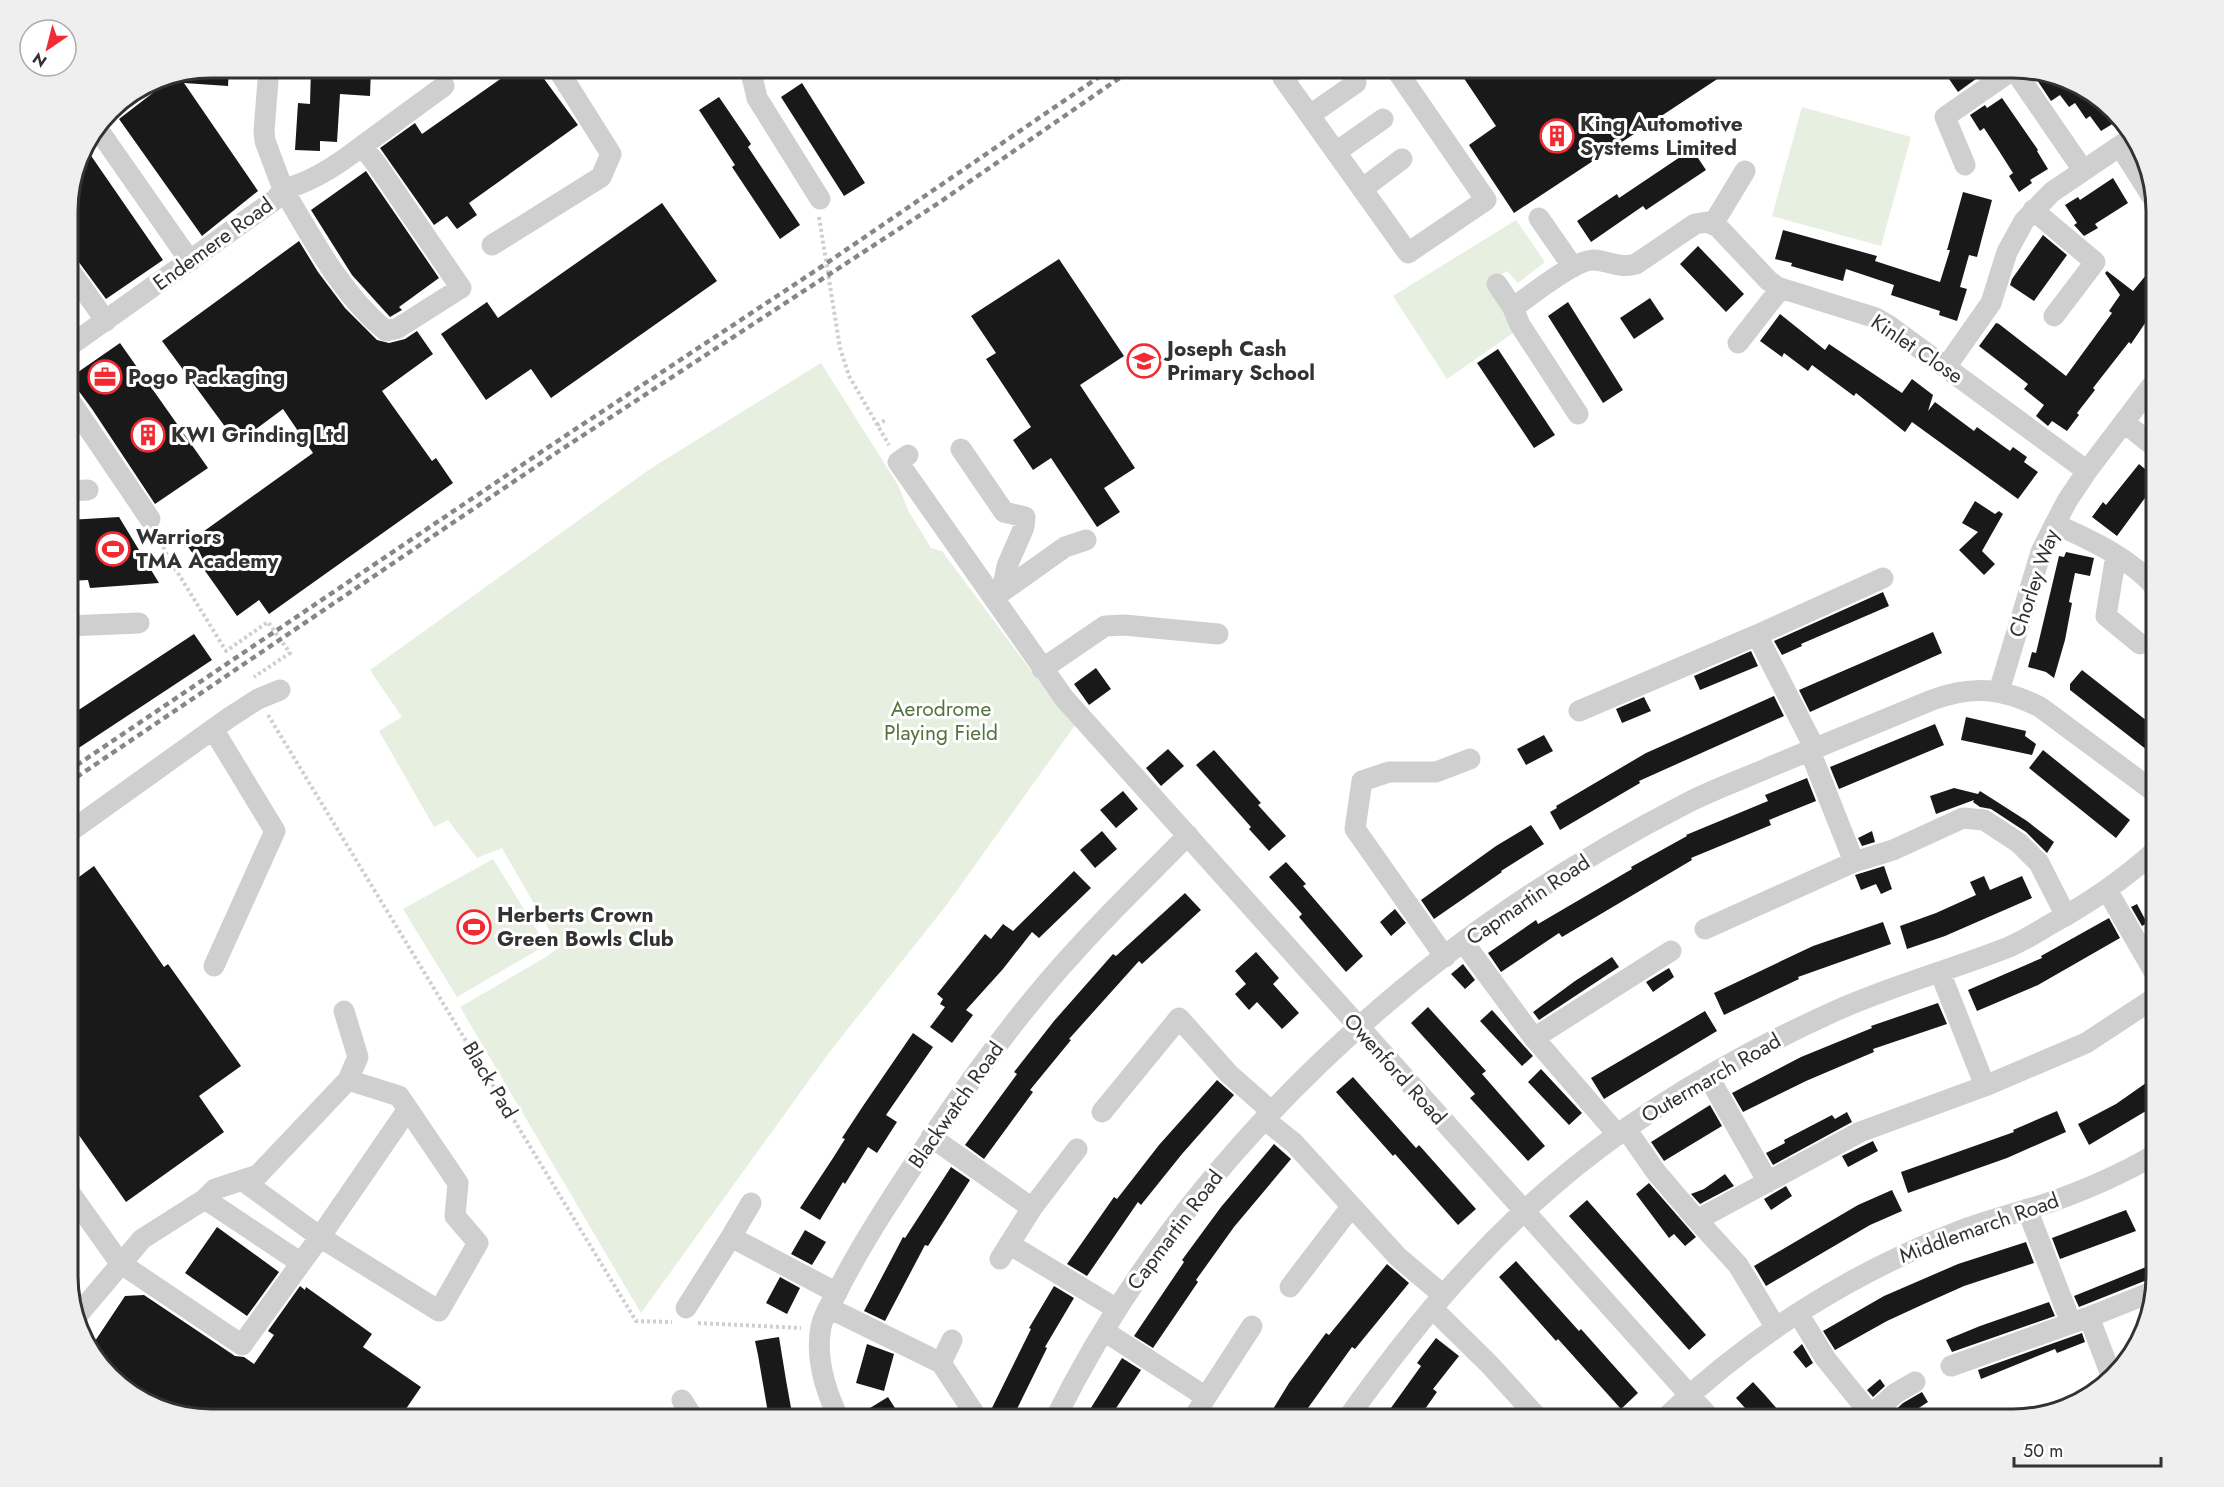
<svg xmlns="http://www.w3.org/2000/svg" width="2224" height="1487" font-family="Jost,sans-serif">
<rect width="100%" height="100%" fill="#fff"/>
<path fill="#e7efe0" d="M1802 107 1911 137 1881 246 1772 216Z
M1516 220 1545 262 1518 283 1507 271 1486 284 1516 331 1447 379 1393 296Z
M821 363 898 485 909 512 931 548 942 551 1055 703 1078 721 945 907 831 1050 641 1313 460 1007 546 957 559 947 502 848 477 858 448 820 434 827 379 731 402 717 370 670 650 469Z
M493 859 546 945 457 997 403 909Z"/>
<path fill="#191919" d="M211 68H229L228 86 184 83 258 191 202 236 119 119 167 82 165 77Z
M311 68H371L370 96 340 94 337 142 320 141V151L295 150 298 103 310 104Z
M516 68H536L578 125 469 203 477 215 457 229 447 216 434 225 380 148 415 123 422 134Z
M1457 68H1734L1514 213 1469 145 1496 126Z
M1947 68H1991L1958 92 1949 79 1953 77Z
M2033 74 2093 92 2116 118 2112 121 2114 123 2101 131 2090 116 2086 119 2075 103 2069 107 2060 95 2051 101Z
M802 83 865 183 844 196 781 97Z
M719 97 751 144 748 147 800 225 780 239 732 167 735 165 699 110Z
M2002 98 2038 150 2037 151 2048 169 2030 180 2032 183 2019 192 2009 176 2013 173 1999 151 1984 128 1980 131 1970 115 1985 105 1987 108Z
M85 147 163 260 106 299 78 261 68 255V202L79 156Z
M1692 149 1706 170 1646 210 1643 206 1591 242 1577 221 1617 194 1619 198Z
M366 171 439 278 399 307 402 310 390 317 352 275 311 210Z
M2113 178 2128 203 2095 224 2098 228 2084 236 2074 225 2077 223 2065 205 2078 197 2080 200Z
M1963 192 1992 200 1977 257 1969 255 1960 287 1967 289 1957 321 1939 315 1940 311 1891 295 1894 285 1846 269 1843 281 1791 266 1792 263 1775 259 1783 230 1877 256 1875 261 1940 282 1950 250H1947Z
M662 203 717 281 551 398 531 369 486 400 441 334 487 302 498 318Z
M2043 235 2067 255 2034 301 2010 285 2012 279Z
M299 241 318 272 345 308 377 340 389 343 405 339 417 331 433 354 382 391 432 461 436 458 453 483 269 614 259 600 237 616 186 544 313 453 283 409 237 443 162 341Z
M1698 246 1744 294 1726 312 1680 264Z
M1059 259 1124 356 1080 385 1135 468 1104 488 1120 512 1097 527 1051 458 1033 470 1013 440 1031 427 986 359 996 353 971 316Z
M2156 263V307L2131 344 2129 342 2093 388 2095 390 2077 413 2079 415 2067 431 2052 421 2048 426 2036 416 2044 405 2024 389 2028 384 1979 346 1996 323 1999 324 2066 376 2112 313 2109 311 2120 295 2105 273 2107 271 2133 291Z
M68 290 78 304 68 311Z
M1650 298 1664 319 1634 339 1620 318Z
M1568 302 1623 390 1603 403 1548 316Z
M1780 314 1825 350 1829 344 1902 393 1912 379 1933 395 1928 411 1935 402 1974 431 1977 427 2010 451 2013 447 2027 457 2024 462 2038 472 2018 499 1912 422 1905 432 1856 393 1854 396 1812 365 1808 371 1784 353 1782 357 1760 341Z
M120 343 208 468 155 504 92 409 78 390 68 384V379Z
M1498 349 1555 435 1534 448 1477 363Z
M2139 464 2156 478V483L2117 536 2092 517 2103 502 2106 505Z
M1975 501 1995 514 1999 511 2003 514 1982 551 1995 564 1984 575 1959 550 1978 532 1962 523Z
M119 517 159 583 90 588 88 580 68 581V520Z
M2066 552 2094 558 2090 576 2075 573 2069 602 2072 603 2065 640 2054 678 2046 672 2028 667 2032 652 2036 653 2059 556 2064 557Z
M1883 592 1889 606 1801 644 1802 646 1782 655 1774 641Z
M1933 632 1942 653 1810 712 1799 690Z
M194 634 212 660 68 755V717Z
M1751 651 1758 666 1700 690 1694 676Z
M1096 668 1111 689 1089 705 1074 684Z
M2082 670 2156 728V757L2070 690V684Z
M1774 696 1784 716 1639 781 1640 783 1560 830 1550 812 1557 808 1556 806 1646 753Z
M1644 697 1651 711 1622 723 1616 709Z
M1966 717 2026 731 2025 736 2036 744 2032 755 1961 740Z
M1935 724 1944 745 1839 789 1830 767Z
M1544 735 1553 751 1526 765 1517 749Z
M1168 749 1184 766 1161 786 1146 768Z
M1214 750 1261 803 1258 805 1286 836 1269 851 1249 829 1251 827 1196 765Z
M2043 750 2130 820 2116 838 2029 768Z
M1807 778 1816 801 1769 820 1771 825 1691 858 1692 860 1562 937 1559 933 1501 972 1488 953 1536 920 1538 924 1632 869 1631 867 1687 836 1686 835 1768 801 1765 795Z
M1954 788 1978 794 1980 791 2027 821 2054 842 2047 853 2026 832 1991 809 1980 807 1973 802 1974 800 1936 814 1930 796Z
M1123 791 1138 809 1116 828 1100 810Z
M1531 825 1544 844 1501 871 1502 872 1434 919 1421 900 1496 846Z
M1102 831 1117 849 1095 868 1080 850Z
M1872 831 1875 842 1862 846 1858 838Z
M1286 862 1306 884 1303 886 1363 956 1346 972 1299 917 1302 914 1269 877Z
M94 866 164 967 168 964 241 1066 199 1096 224 1132 126 1202 76 1131 68 1137V885Z
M1884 866 1892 889 1881 894 1876 884 1861 890 1855 875Z
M1074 871 1091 888 1039 938 1032 932 1003 969 966 1010 973 1015 952 1043 930 1027 945 1007 940 1004 943 999 937 994 985 934 991 939 1003 924 1013 931Z
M1984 876 1990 890 2022 876 2032 898 1945 936 1907 949 1900 926 1936 913 1976 895 1970 882Z
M1185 893 1201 910 1142 964 1139 961 1069 1039 1071 1040 1030 1090 1033 1092 984 1159 965 1145 1017 1074 1014 1072 1054 1021 1113 954 1116 956Z
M2137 904 2147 923 2142 926 2131 907Z
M1395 909 1406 923 1391 936 1380 922Z
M2109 918 2120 938 2038 985 1977 1011 1968 990 2042 958 2041 956Z
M1883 922 1891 944 1798 977 1799 979 1724 1015 1714 993 1813 946Z
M1256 952 1279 978 1273 984 1299 1013 1282 1029 1257 1002 1249 1010 1235 994 1246 984 1235 971Z
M1612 957 1619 967 1539 1020 1533 1012 1575 981Z
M1463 964 1475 980 1465 989 1451 974Z
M1669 968 1674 977 1653 992 1646 982Z
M1938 1003 1947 1024 1873 1049 1874 1052 1806 1081 1743 1112 1732 1093 1801 1057 1872 1028 1871 1026Z
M1428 1007 1486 1071 1482 1074 1545 1146 1528 1161 1470 1098 1475 1094 1411 1023Z
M1492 1010 1533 1056 1522 1066 1480 1021Z
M1705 1011 1717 1031 1604 1099 1591 1078Z
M913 1033 933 1047 886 1115 897 1122 877 1153 868 1147 845 1184 843 1182 820 1220 800 1208 833 1158 845 1139 842 1138 863 1106Z
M1541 1069 1582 1113 1569 1125 1528 1082Z
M2156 1076V1105L2089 1145 2078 1124 2116 1104Z
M1353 1077 1416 1148 1419 1145 1476 1209 1458 1225 1395 1154 1393 1156 1336 1092Z
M1217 1080 1234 1095 1182 1154 1141 1205 1138 1202 1087 1276 1067 1264 1114 1197 1117 1199 1159 1145Z
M1710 1105 1722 1126 1664 1161 1651 1142Z
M2057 1111 2066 1132 2007 1158 1908 1193 1901 1172 2014 1132 2013 1130Z
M1847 1112 1852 1122 1773 1165 1766 1153 1785 1143 1784 1140 1832 1115 1835 1119Z
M1873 1141 1878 1151 1848 1167 1842 1156Z
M1274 1144 1291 1159 1234 1227 1196 1280 1198 1282 1153 1348 1134 1336 1184 1262 1182 1260 1221 1207Z
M951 1167 970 1180 928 1246 925 1245 885 1321 864 1311 903 1237 905 1238Z
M1725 1174 1734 1186 1700 1204 1691 1194 1704 1189Z
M1649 1183 1696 1237 1685 1246 1674 1234 1669 1238 1636 1194Z
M1786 1186 1792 1196 1771 1210 1764 1199Z
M1892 1190 1902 1211 1870 1225 1766 1286 1754 1266 1858 1205Z
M1587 1200 1706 1335 1689 1350 1569 1216Z
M2126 1210 2136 1231 2060 1259 2052 1238Z
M217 1227 279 1272 247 1316 185 1273Z
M805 1230 826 1242 812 1265 791 1254Z
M2026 1242 2034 1263 1964 1286 1926 1303 1887 1321 1835 1350 1823 1331 1884 1296 1958 1264Z
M1516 1261 1579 1331 1581 1329 1638 1393 1621 1409 1558 1339 1556 1341 1499 1277Z
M1387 1264 1409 1283 1355 1349 1352 1347 1300 1419H1267L1289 1383 1326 1333 1329 1335Z
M2151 1265 2156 1279 2147 1280 2079 1307 2074 1296Z
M780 1277 800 1288 787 1314 766 1303Z
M300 1286 305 1290 306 1287 372 1334 363 1347 421 1387 399 1419H211L131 1395 89 1350 125 1296 144 1295 235 1356 244 1357 254 1364 274 1335 268 1331Z
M1054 1286 1074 1298 1045 1347 1047 1348 1012 1419H1001L989 1414 1031 1329 1029 1328Z
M2049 1302 2055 1316 1952 1352 1946 1340 1980 1326Z
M2082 1333 2085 1342 2057 1353 2055 1349 1981 1379 1978 1370Z
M779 1337 786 1380 793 1419H769L758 1355 755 1341Z
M1436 1338 1459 1356 1433 1389 1437 1392 1418 1419H1383L1421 1366 1417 1363Z
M867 1344 894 1354 884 1391 856 1383Z
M1802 1344 1813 1363 1806 1368 1793 1352Z
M1122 1358 1141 1370 1109 1419H1084Z
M1880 1379 1885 1386 1873 1397 1867 1390Z
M1753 1382 1765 1395 1786 1419H1755L1736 1398Z
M1922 1392 1928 1402 1908 1415 1912 1419H1889L1888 1417 1903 1403Z
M888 1397 902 1419H852Z"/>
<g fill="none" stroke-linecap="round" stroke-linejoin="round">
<path stroke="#cfcfcf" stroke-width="4" stroke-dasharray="3 3" stroke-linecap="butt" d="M819 217 840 348 849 376 889 445
M877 425 887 419
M158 536 168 557 226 651 268 622 290 653 254 677
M268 715 636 1321 672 1322
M698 1323 801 1328"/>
<path stroke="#cfcfcf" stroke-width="21" d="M750 68 757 98 820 199
M1298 68 1283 78 1408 253 1486 200 1395 68
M2013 68 2083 170
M1310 115 1356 83
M97 128 190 261
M362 146 377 165 461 288 398 328 386 331C341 294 312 238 283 189 311 183 339 164 362 146Z
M362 146 444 86
M2120 146 2153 198
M1336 152 1383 119
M1965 165 1945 117 2014 69
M1362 189 1402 159
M2033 210 2095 262 2054 316
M1539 218 1573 267
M1713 224 1745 171
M492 245 601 177 611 154 557 68
M68 268 106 321
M1497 284 1513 308 1520 325 1578 414
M1513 308C1530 296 1575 259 1594 260 1609 261 1621 269 1636 264L1695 224 1707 222 1718 227 1768 280 1777 287 1876 318 1888 325 2087 471
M1738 343 1781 288
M68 347 276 199 283 189 265 141 264 131 269 68
M1946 367 1991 303 2007 252 2024 221 2052 192 2133 137
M68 398 150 519
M2125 423 2156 448
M961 449 1004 512 1025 517 1024 527 1007 566 1002 591
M908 455 898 462 1064 698 1711 1419
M68 491 88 490
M2055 524C2091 540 2130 558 2156 588
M2116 555 2106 616 2140 644
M996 596 1065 547 1086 540
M68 626 139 623
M1757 635 1883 578
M1042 669 1105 626 1124 625 1218 634
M1999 691 2041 552 2055 524 2067 501 2087 471 2156 380
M1579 711 1757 635 1815 749
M213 729 275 831 214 966
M1810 751 1854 862
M68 833 230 717 258 699 280 690
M2107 890 2156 975
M1705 929 1854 862 1893 850 1963 818 1984 820 2019 843 2039 863 2066 916
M1464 943 1534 1038
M1445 957 1355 829 1362 781 1389 772H1436L1470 759
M1940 972 1985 1086
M1708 1076 1768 1182
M1102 1112 1179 1018 1229 1074 1272 1112
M1264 1119 1294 1143 1398 1257 1443 1295
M1626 1129 1656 1172 1697 1220
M1618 1135 1534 1038 1671 951
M931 1137 1032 1208 1077 1149
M242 1180 320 1237 408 1109
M68 1190 120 1263 242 1345 301 1263 205 1199 142 1239 77 1316
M205 1199 215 1189 258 1175 348 1080 358 1057 344 1011
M2027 1209 2071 1323
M731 1237 751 1203
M1009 1244 1117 1309
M1000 1259 1032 1208
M301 1263 320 1237 439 1311 478 1243 455 1216 458 1183 399 1096 348 1080
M1290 1287 1351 1207
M686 1308 731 1237 837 1293
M829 1308 941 1363 952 1340
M1432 1308 1489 1364 1539 1419
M1798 1313 1825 1358 1871 1415
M1776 1328 1738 1265 1697 1220 1860 1132 1985 1086 2086 1043 2156 997
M1104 1331 1206 1397 1193 1419
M941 1363 978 1419
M1951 1366 2089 1317
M2111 1375 2089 1317 2152 1292
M1206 1397 1252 1326
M682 1400 694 1419
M839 1419C826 1392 815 1358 821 1327 823 1316 830 1305 836 1294 850 1266 866 1239 883 1212 942 1120 1003 1029 1077 949 1112 910 1151 873 1188 835
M1055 1419C1188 1151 1424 937 1689 802 1715 789 1743 779 1770 767 1824 745 1878 722 1932 700 1973 685 2002 688 2040 707L2156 793
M1347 1419C1407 1335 1472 1255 1550 1188 1634 1115 1732 1058 1833 1012 1890 986 1951 970 2009 947 2023 941 2036 933 2049 925 2088 904 2123 880 2156 850
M1664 1419C1749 1337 1852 1272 1962 1230 1989 1220 2017 1213 2045 1204 2083 1191 2122 1174 2156 1154
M1876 1419 1871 1415 1896 1393 1915 1382"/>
<path stroke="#878787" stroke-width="4.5" stroke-dasharray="6 4.5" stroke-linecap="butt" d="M68 771 553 444 821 267 1112 68
M68 783 559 451 940 202 1134 68"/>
</g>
<defs>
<g id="building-ring" transform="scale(1.725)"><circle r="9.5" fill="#fff" stroke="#f32a32" stroke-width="1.5"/><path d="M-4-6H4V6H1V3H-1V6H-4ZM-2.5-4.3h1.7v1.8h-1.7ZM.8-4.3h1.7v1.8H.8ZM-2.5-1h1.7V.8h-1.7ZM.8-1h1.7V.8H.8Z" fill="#f32a32"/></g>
<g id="school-ring" transform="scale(1.725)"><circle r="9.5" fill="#fff" stroke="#f32a32" stroke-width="1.5"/><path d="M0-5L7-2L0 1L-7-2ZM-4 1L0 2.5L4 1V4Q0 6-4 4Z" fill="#f32a32"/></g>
<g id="office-ring" transform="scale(1.725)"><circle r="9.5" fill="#fff" stroke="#f32a32" stroke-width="1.5"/><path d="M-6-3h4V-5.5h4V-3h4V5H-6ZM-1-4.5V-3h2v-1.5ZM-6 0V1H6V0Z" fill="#f32a32"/></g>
<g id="stadium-ring" transform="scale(1.725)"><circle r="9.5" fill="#fff" stroke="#f32a32" stroke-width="1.5"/><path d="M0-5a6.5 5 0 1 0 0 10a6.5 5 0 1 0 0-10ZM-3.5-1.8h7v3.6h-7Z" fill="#f32a32"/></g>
</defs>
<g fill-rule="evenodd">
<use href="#building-ring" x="1557" y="136"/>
<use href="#school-ring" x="1144" y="361"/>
<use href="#office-ring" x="105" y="377"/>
<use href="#building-ring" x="148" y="435"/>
<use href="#stadium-ring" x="113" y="549"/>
<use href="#stadium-ring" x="474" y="927"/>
</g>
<g text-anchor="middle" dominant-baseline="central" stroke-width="6" stroke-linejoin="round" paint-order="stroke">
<g font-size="21" font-weight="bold" fill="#323232" stroke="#fff" text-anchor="start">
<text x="1580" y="124">King Automotive<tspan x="1580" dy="24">Systems Limited</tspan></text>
<text x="1167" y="349">Joseph Cash<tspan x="1167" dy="24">Primary School</tspan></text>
<text x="128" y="377">Pogo Packaging</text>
<text x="171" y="435">KWI Grinding Ltd</text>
<text x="136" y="537">Warriors<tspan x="136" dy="24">TMA Academy</tspan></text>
<text x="497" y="915">Herberts Crown<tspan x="497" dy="24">Green Bowls Club</tspan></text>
</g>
<g font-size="21" fill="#323232" stroke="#fff">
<text transform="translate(213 244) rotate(-36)">Endemere Road</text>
<text transform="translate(1917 349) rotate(34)">Kinlet Close</text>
<text transform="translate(2034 583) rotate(-71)">Chorley Way</text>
<text transform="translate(1528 900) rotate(-34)">Capmartin Road</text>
<text transform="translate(1395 1069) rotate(48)">Owenford Road</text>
<text transform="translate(1711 1078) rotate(-30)">Outermarch Road</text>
<text transform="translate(490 1080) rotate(59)">Black Pad</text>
<text transform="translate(956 1105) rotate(-55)">Blackwatch Road</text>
<text transform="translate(1979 1228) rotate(-20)">Middlemarch Road</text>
<text transform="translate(1175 1230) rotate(-53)">Capmartin Road</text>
</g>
<g font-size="21" fill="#53723b" stroke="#fff">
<text x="941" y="709">Aerodrome<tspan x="941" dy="24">Playing Field</tspan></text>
</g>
</g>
<path d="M0 0H2224V1487H0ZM211 78H2013A133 133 0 0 1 2146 211V1276A133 133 0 0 1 2013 1409H211A133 133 0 0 1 78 1276V211A133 133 0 0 1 211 78Z" fill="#efefef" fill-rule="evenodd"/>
<path fill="none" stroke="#323232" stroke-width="3" d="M211 78H2013A133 133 0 0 1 2146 211V1276A133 133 0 0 1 2013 1409H211A133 133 0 0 1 78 1276V211A133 133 0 0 1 211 78Z"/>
<g transform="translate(48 48) rotate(215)"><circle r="28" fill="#ffffff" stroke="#adadad" stroke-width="1.5"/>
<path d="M0-4.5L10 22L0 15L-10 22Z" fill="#f32a32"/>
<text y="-9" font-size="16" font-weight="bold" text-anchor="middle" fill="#323232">N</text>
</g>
<path d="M2014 1457v9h147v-9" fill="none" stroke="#323232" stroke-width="3"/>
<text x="2023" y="1457" font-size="18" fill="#323232" stroke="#ffffff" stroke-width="4.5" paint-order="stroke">50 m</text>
</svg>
